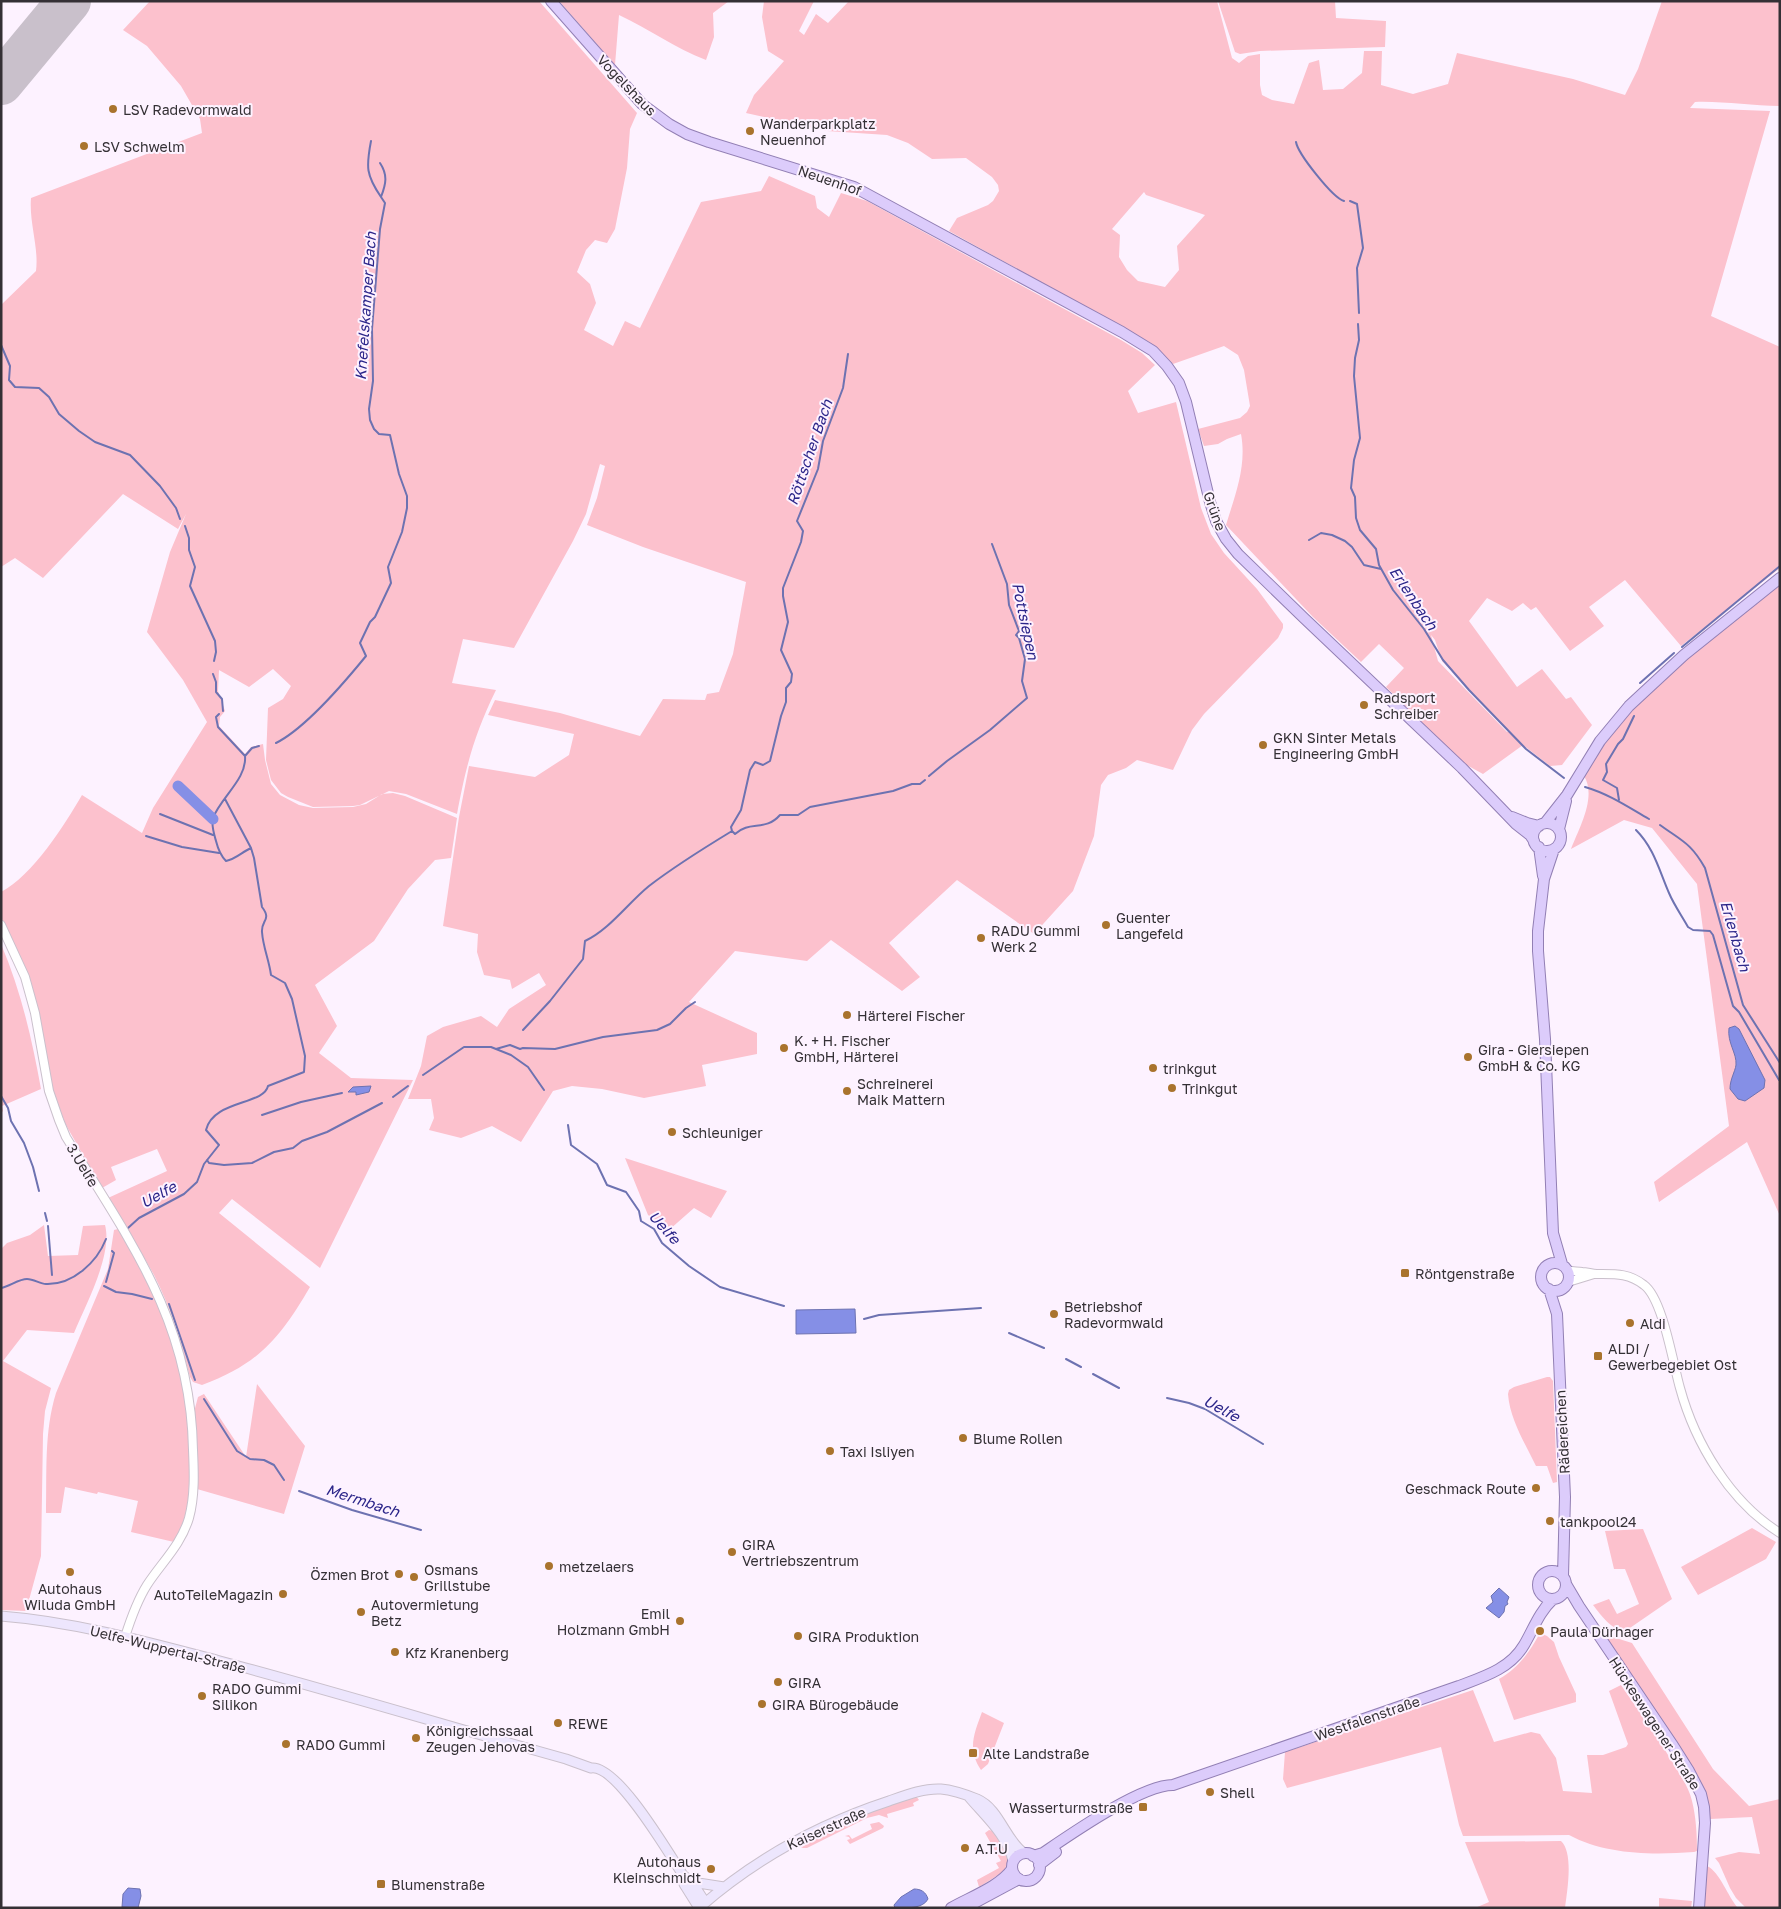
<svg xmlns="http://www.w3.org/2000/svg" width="1781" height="1909" font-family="'Golos Text',sans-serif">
<rect width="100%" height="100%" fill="#fdf2ff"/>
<path fill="#fcc1cd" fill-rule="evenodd" d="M150 1H539L637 113 630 129 627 168 615 229 607 243 595 240 586 250 577 272 590 284 596 303 584 330 613 346 625 321 640 328 701 202 761 191 769 176 815 196 817 208 829 217 841 193 867 201 1121 340 1142 353 1155 365 1128 391 1138 413 1176 402 1201 508 1211 534 1224 553 1257 589 1283 624V628L1278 638 1204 714 1192 730 1173 770 1137 760 1126 768 1108 775 1101 785 1094 836 1073 891 1034 934 957 880 889 943 920 977 902 991 831 940 807 961 735 951 689 1002 757 1033V1054L702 1065 706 1086 644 1098 602 1089 572 1086 553 1091 521 1142 492 1126 461 1138 429 1130 434 1118 431 1099H408L421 1066 427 1036 443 1027 481 1016 497 1027 509 1009 546 985 539 973 512 989 510 980 484 975 477 952 478 934 443 926 459 817 469 766 535 777 569 755 574 734 488 715 495 700 560 713 640 736 663 699 705 700 707 694 719 692 733 654 746 582 643 547 587 525 597 498 605 466 600 464 586 514 573 541 514 648 463 639 452 683 496 690C474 735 466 766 457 814L406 794 389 791 360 805 353 806 313 807 288 797 281 793 271 780 266 760 268 708 283 699 291 686 273 669 249 687 219 670 218 691 225 711 220 717 219 726 245 754 251 747 263 744 265 760 271 784 280 795 299 805 313 808 353 807 366 804 382 794 393 793 405 796 457 818 451 858 435 860 408 889 374 941 315 985 337 1026 319 1053 351 1078 413 1080 320 1268 232 1199 219 1213 310 1287C280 1338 259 1364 202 1385L193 1382 190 1377C181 1342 171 1308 154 1275 140 1249 123 1224 108 1198L167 1171 157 1149 111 1167 116 1180 102 1188 63 1120 52 1089 17 952 1 917V892C33 875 64 826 82 795L142 833 153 808 207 722 183 680 147 632 170 552 186 514 178 529 123 494 43 578 15 558 1 567V305L36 271C39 247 29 223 31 198L202 133 200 119 181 86 147 46 123 30Z
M559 1H729L713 13 714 37 706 60C675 48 649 29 619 15L615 65Z
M764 1H814L799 31 804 35 816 14 828 23 849 1H1217L1232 58 1239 63 1248 56 1260 54V85L1262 95 1272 100 1294 104 1309 63 1319 60 1323 90 1343 89 1362 73 1364 51H1382L1381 85 1413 94 1448 84 1457 53 1573 79 1625 95 1638 69 1662 1H1780V106C1751 106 1723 101 1695 102L1690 108 1770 111 1711 316 1780 347V568L1681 646 1625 580 1589 607 1604 626 1570 651 1536 607 1531 610 1523 603 1512 611 1487 598 1469 621 1517 687 1542 669 1566 699 1571 697 1592 725 1562 765 1550 766 1523 745 1483 774 1463 763 1386 687 1404 668 1379 644 1361 662 1313 617 1226 525C1235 495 1247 466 1241 434L1227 439 1218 444 1204 446 1198 429 1240 418 1247 412 1250 406 1244 370 1238 355 1224 346 1173 364 1149 342 949 231 957 218 988 205 993 201 999 191 998 185 992 177 966 158 932 159 908 143 887 135 827 131 746 113 754 95 784 61 768 51 762 17ZM1144 192 1146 195 1205 215 1177 246 1179 270 1165 287 1138 281 1127 270 1119 257 1120 235 1112 229ZM1431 635 1435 640 1442 661 1509 731 1507 732 1438 661Z
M1218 1H1335L1336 18 1386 21 1385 47 1260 51 1240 54 1235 52Z
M1780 584V1216L1747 1142 1659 1202 1654 1182 1729 1126 1697 884 1652 828 1624 820 1571 849C1579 828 1597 797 1584 776 1628 695 1710 642 1780 584Z
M1 944C21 991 32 1039 41 1089L2 1106 3 1111 1 1113Z
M625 1158 727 1191 711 1218 694 1208 669 1230 648 1215Z
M44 1225 48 1256 78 1255 83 1226 105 1225C113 1255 85 1306 74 1333L27 1330 3 1361 51 1388 45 1411 43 1434 41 1556 26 1611 1 1610V1249L7 1243 30 1235Z
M118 1229C136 1260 155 1290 167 1323 184 1372 191 1425 189 1477 189 1488 189 1500 186 1511 184 1522 179 1532 174 1542L131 1532 138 1501 98 1492 97 1494 65 1487 61 1513H46C47 1472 44 1432 56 1393L108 1269 114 1230Z
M1547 1377H1550L1553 1381 1557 1482 1553 1483 1547 1466H1536C1525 1443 1510 1420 1508 1394L1509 1390 1514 1387Z
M257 1384 305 1446 284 1514 197 1489V1434L194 1412 198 1397 204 1394 246 1457Z
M1752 1528 1776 1542 1766 1559 1698 1595 1681 1567Z
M1643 1529 1672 1599 1627 1630C1611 1631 1602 1616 1593 1605L1609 1599 1617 1614 1639 1604 1625 1569H1614L1605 1531Z
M1540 1633 1547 1636 1554 1642 1559 1657 1576 1694V1702L1514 1720 1499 1679C1519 1667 1529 1653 1540 1633Z
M1603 1634 1632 1643 1713 1769 1749 1806 1780 1799V1908H1746L1736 1898 1730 1888 1719 1863 1715 1858 1739 1852 1760 1854 1752 1817 1710 1819 1708 1802 1700 1780Z
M1621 1685C1638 1710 1657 1736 1673 1763 1680 1775 1689 1787 1692 1801 1696 1817 1697 1834 1697 1851L1694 1852C1653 1855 1606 1855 1569 1835L1463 1836 1459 1825 1441 1747 1287 1788 1283 1779 1285 1752 1473 1690 1494 1742 1531 1732 1540 1734 1556 1758 1563 1791 1592 1793 1587 1755H1603L1626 1747 1628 1744 1609 1691Z
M982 1712 1004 1723 988 1764 981 1770C967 1749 974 1734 982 1712Z
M916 1796 919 1800 913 1803 914 1806 887 1814 888 1818 879 1815 867 1818 807 1848H803L798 1846 799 1843 865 1813Z
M879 1822 884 1826 883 1828 850 1844 847 1840 850 1839 849 1837 845 1836 849 1835 852 1839 872 1829 870 1824Z
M989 1830 993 1831C1002 1844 1014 1857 1003 1872L979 1887 977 1880 999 1868 996 1863 1001 1861 985 1833Z
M1561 1841C1574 1853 1567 1892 1565 1908H1475L1489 1902 1465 1842Z
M1707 1866C1720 1872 1728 1897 1738 1908H1704Z
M1659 1898 1692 1901 1691 1908H1659Z"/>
<path fill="#858fe6" stroke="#6d72b1" d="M1735 1026 1739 1029 1765 1080 1764 1088 1745 1101 1738 1099 1730 1089C1730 1079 1735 1072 1736 1065 1737 1053 1727 1043 1729 1028Z
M371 1086 369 1092 356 1095V1092H348L353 1087Z
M855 1309 856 1333 796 1334V1310Z
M1499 1588 1509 1597 1507 1602 1508 1604 1505 1606 1504 1612 1499 1618 1486 1608 1493 1602 1491 1596Z
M128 1888 140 1889 141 1896 138 1908 122 1907 123 1894Z
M914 1889C921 1889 926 1892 928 1899 923 1909 906 1908 895 1908L894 1905 901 1897Z"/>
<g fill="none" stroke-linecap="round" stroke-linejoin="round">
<path stroke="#6d72b1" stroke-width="2" d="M371 141C366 167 366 175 381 197
M1296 142C1298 154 1333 198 1344 201
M1350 201 1357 204 1363 248 1357 268 1359 313
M1358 324 1359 340 1355 358 1354 376 1360 438 1354 460 1351 488 1355 497 1356 518 1360 530 1376 549 1379 565 1393 590 1424 629 1443 660 1469 690 1526 749 1564 778
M1 345 10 366 9 380 15 387 39 388 49 397 59 414 79 431 95 442 130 455 160 486 176 508 180 519
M185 526 189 538V550L195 567 190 586 215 641 216 652 214 661
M1309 540 1321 533 1332 535 1345 541 1352 547 1364 565 1381 569
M1682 647 1780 566
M213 674 216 682V692L222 699 223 711
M1640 683 1674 653
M219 714 216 717 218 727 245 756
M276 743C306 728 344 683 366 656L360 643 370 622 375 617 391 583 388 567 402 532 407 508V496L399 474 390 435 379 434 374 429 370 420 369 409 373 381 372 329 380 229 385 203 381 197C386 184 388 175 380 163
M245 756 252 748 259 746
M929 776 947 761 990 730 1027 698 1022 681 1025 659 1019 638 1016 635 1019 631 1009 605 1007 584 992 544
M1585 787C1609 794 1628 807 1649 819
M225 799 251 848
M1619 800 1617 788 1603 780 1607 772 1606 764 1618 744 1623 739 1634 716
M160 814 213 835
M1660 825C1682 841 1691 843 1705 868L1743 1005 1780 1063
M1636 830C1654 848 1659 870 1669 893 1674 905 1682 916 1688 927L1693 930 1710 931 1713 935 1733 1006 1739 1012 1779 1080
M732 831 735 834C750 820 765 832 780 815H798L810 807 893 791 912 784H920L925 780
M146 836 182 847 219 853
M523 1030 550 1001 583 959 585 941C610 929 627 904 649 886 675 866 704 848 732 831L731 827 741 810 750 770 755 762 763 765 770 761 781 716 786 702V688L791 682 792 674 781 650 788 622 783 596V588L801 542 803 531 797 521 818 469 823 441 843 388 848 354
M496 1049 510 1045 520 1049 523 1048 555 1049 603 1037 657 1030 670 1024 686 1008 695 1002
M423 1075 464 1047H491L511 1055 528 1067 544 1090
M1 1096 8 1108 11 1121 24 1143 33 1167 39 1191
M393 1097 408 1086
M262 1115 301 1102 342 1093
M568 1125 571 1145 597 1164 607 1185 626 1192 639 1211 641 1221 654 1229 662 1243 689 1266 720 1287 784 1306
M207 1160 209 1163 224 1165 252 1163 274 1152 293 1148 302 1141 327 1132 382 1103
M45 1213 47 1221
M48 1226 52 1275
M128 1228 139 1218 184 1194 197 1182 204 1164 219 1145 206 1130C213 1100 264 1105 268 1086L304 1072 305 1056 292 999 285 983 271 975C269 960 263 947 262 932 261 920 272 920 262 907L254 858 251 848C242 852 236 859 226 861 220 855 218 849 216 841 214 834 211 825 213 818 221 797 247 779 245 756
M106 1282 114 1253 112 1251
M104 1286 116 1292 132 1294 152 1299
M1 1288C10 1286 19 1279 27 1279 34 1279 40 1284 46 1284 73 1285 97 1262 106 1239
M169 1304 195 1380
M864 1319 879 1315 981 1308
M1009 1333 1044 1348
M1066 1359 1081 1367
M1093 1374 1119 1388
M1167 1398 1189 1403 1205 1409 1263 1444
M204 1399 237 1451 250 1459 264 1460 274 1465 284 1480
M299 1491 352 1510 421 1530"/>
<path stroke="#858fe6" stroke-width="11" d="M178 786 213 819"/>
<path stroke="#c9c0cb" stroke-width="44" d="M1 83 69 1"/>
<g stroke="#cac0cc" stroke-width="10">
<path id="tertiary" d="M1 925 25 977 35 1013 49 1091 59 1120 66 1137C130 1241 191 1322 193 1450 194 1472 195 1496 189 1518 181 1545 162 1562 147 1585 137 1601 131 1618 125 1637
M1567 1270C1573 1272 1577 1271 1582 1272 1587 1272 1592 1274 1597 1274 1615 1274 1629 1273 1644 1285 1663 1299 1673 1364 1680 1388 1695 1443 1730 1502 1780 1533
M1568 1282 1594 1274"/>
</g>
<g stroke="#cac0cc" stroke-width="11">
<path id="secondary" d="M1 1616C76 1622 148 1642 220 1661 336 1692 451 1727 566 1759L591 1768C617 1764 669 1854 683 1875L692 1882 705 1902
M969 1797C985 1816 1008 1836 1013 1861
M683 1875 684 1884 699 1908C755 1859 819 1824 889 1801 906 1795 924 1788 941 1789 953 1790 967 1795 977 1799 1000 1809 1005 1840 1024 1853
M692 1882 724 1887"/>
</g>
<g stroke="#927fb4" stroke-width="12">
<path id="primary" d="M551 1 642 104 669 124 687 134 709 142 854 187 1122 332 1153 351 1167 366 1179 383 1186 402 1210 502 1216 521 1226 539 1238 554 1305 619 1462 768 1516 824 1530 835 1534 841
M1512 817 1527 823 1539 826
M1545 823 1567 795 1600 741 1629 706 1684 655 1780 578
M1533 837a14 14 0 1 1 28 0a14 14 0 1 1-28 0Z
M1559 829 1566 801
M1539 847 1543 876
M1554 849 1544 879 1538 931V951L1545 1039 1553 1233 1562 1264
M1541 1277a14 14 0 1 1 28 0a14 14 0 1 1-28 0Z
M1549 1289 1557 1314 1565 1497 1563 1576
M1538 1585a14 14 0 1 1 28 0a14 14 0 1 1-28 0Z
M1566 1584 1579 1606 1672 1744 1689 1771 1701 1794 1704 1807 1705 1823 1699 1908
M1012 1867a14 14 0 1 1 28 0a14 14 0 1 1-28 0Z
M1033 1856 1043 1853C1071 1834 1141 1785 1173 1785L1459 1686C1483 1677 1510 1669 1524 1645 1533 1630 1539 1612 1553 1599
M1039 1865 1056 1852
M951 1908C970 1897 999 1887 1012 1869
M965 1908 1019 1879"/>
</g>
<use href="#tertiary" stroke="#fff" stroke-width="8"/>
<use href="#secondary" stroke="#ede6fd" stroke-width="9"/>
<use href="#primary" stroke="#dcccfb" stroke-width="10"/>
</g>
<g fill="#a9732d" stroke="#fdf2ff" stroke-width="2">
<circle cx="113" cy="109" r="5"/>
<circle cx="750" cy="131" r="5"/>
<circle cx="84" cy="146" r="5"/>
<circle cx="1364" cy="705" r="5"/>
<circle cx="1263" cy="745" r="5"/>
<circle cx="1106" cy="925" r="5"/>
<circle cx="981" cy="938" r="5"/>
<circle cx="847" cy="1015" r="5"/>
<circle cx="784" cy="1048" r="5"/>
<circle cx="1468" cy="1057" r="5"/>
<circle cx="1153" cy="1068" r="5"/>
<circle cx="1172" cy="1088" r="5"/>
<circle cx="847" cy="1091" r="5"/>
<circle cx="672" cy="1132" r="5"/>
<rect x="1400" y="1268" width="10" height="10" rx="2.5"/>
<circle cx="1054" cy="1314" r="5"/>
<circle cx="1630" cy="1323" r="5"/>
<rect x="1593" y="1351" width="10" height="10" rx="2.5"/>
<circle cx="963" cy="1438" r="5"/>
<circle cx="830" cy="1451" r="5"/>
<circle cx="1536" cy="1488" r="5"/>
<circle cx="1550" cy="1521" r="5"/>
<circle cx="732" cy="1552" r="5"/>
<circle cx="549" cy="1566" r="5"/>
<circle cx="70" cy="1572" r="5"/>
<circle cx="399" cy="1574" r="5"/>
<circle cx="414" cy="1577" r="5"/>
<circle cx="283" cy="1594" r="5"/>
<circle cx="361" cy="1612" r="5"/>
<circle cx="680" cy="1621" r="5"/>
<circle cx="1540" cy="1631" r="5"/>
<circle cx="798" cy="1636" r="5"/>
<circle cx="395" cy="1652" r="5"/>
<circle cx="778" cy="1682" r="5"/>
<circle cx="202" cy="1696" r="5"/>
<circle cx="762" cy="1704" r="5"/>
<circle cx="558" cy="1723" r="5"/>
<circle cx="416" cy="1738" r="5"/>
<circle cx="286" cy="1744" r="5"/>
<rect x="968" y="1748" width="10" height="10" rx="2.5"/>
<circle cx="1210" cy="1792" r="5"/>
<rect x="1138" y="1802" width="10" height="10" rx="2.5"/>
<circle cx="965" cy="1848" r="5"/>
<circle cx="711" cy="1869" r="5"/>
<rect x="376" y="1879" width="10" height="10" rx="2.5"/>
</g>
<g text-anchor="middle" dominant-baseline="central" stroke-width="4" stroke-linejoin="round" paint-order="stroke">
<g font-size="14" fill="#343035" stroke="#fdf2ff">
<text transform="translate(627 85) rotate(46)">Vogelshaus</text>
<text transform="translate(830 180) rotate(19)">Neuenhof</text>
<text transform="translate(1215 511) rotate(70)">Grüne</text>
<text transform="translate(83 1165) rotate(59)">3.Uelfe</text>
<text transform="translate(1562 1432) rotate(-93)">Rädereichen</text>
<text transform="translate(168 1649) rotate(14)">Uelfe-Wuppertal-Straße</text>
<text transform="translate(1367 1718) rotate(-19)">Westfalenstraße</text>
<text transform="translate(1655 1723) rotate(57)">Hückeswagener Straße</text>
<text transform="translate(826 1828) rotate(-24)">Kaiserstraße</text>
</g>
<g font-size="14" fill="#343035" stroke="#fdf2ff" text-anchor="start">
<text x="123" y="109">LSV Radevormwald</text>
<text x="760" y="123">Wanderparkplatz<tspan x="760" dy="16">Neuenhof</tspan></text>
<text x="94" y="146">LSV Schwelm</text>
<text x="1374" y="697">Radsport<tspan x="1374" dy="16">Schreiber</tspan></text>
<text x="1273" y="737">GKN Sinter Metals<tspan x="1273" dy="16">Engineering GmbH</tspan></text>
<text x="1116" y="917">Guenter<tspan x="1116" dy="16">Langefeld</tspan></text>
<text x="991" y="930">RADU Gummi<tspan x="991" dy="16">Werk 2</tspan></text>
<text x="857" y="1015">Härterei Fischer</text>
<text x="794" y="1040">K. + H. Fischer<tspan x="794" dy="16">GmbH, Härterei</tspan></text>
<text x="1478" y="1049">Gira - Giersiepen<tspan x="1478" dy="16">GmbH &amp; Co. KG</tspan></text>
<text x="1163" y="1068">trinkgut</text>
<text x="857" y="1083">Schreinerei<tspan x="857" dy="16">Maik Mattern</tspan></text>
<text x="1182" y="1088">Trinkgut</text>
<text x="682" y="1132">Schleuniger</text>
<text x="1415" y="1273">Röntgenstraße</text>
<text x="1064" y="1306">Betriebshof<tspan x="1064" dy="16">Radevormwald</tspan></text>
<text x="1640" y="1323">Aldi</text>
<text x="1608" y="1348">ALDI /<tspan x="1608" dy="16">Gewerbegebiet Ost</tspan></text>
<text x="973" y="1438">Blume Rollen</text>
<text x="840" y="1451">Taxi Isliyen</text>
<text x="1526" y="1488" text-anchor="end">Geschmack Route</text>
<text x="1560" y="1521">tankpool24</text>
<text x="742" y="1544">GIRA<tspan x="742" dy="16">Vertriebszentrum</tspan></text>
<text x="559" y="1566">metzelaers</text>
<text x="424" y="1569">Osmans<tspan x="424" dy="16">Grillstube</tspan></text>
<text x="389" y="1574" text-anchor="end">Özmen Brot</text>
<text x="70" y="1588" text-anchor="middle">Autohaus<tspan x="70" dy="16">Wiluda GmbH</tspan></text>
<text x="273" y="1594" text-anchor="end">AutoTeileMagazin</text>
<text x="371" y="1604">Autovermietung<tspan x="371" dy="16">Betz</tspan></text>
<text x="670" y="1613" text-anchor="end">Emil<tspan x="670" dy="16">Holzmann GmbH</tspan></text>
<text x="1550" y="1631">Paula Dürhager</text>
<text x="808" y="1636">GIRA Produktion</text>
<text x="405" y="1652">Kfz Kranenberg</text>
<text x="788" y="1682">GIRA</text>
<text x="212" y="1688">RADO Gummi<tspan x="212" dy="16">Silikon</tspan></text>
<text x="772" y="1704">GIRA Bürogebäude</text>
<text x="568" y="1723">REWE</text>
<text x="426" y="1730">Königreichssaal<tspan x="426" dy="16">Zeugen Jehovas</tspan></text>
<text x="296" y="1744">RADO Gummi</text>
<text x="983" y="1753">Alte Landstraße</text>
<text x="1220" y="1792">Shell</text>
<text x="1133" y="1807" text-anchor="end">Wasserturmstraße</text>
<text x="975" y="1848">A.T.U</text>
<text x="701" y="1861" text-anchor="end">Autohaus<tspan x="701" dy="16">Kleinschmidt</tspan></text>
<text x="391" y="1884">Blumenstraße</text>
</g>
<g font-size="15" font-style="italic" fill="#2c268a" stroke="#fdf2ff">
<text transform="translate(365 306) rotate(-86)">Knefelskamper Bach</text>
<text transform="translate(809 452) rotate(-71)">Röttscher Bach</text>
<text transform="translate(1414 598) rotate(56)">Erlenbach</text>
<text transform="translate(1026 621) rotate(78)">Pottsiepen</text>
<text transform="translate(1736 936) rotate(74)">Erlenbach</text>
<text transform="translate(158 1194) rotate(-29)">Uelfe</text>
<text transform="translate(665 1227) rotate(48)">Uelfe</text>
<text transform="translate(1222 1408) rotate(28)">Uelfe</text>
<text transform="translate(363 1500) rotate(18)">Mermbach</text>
</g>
</g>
<rect width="1781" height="1909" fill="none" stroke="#343035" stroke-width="5"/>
</svg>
